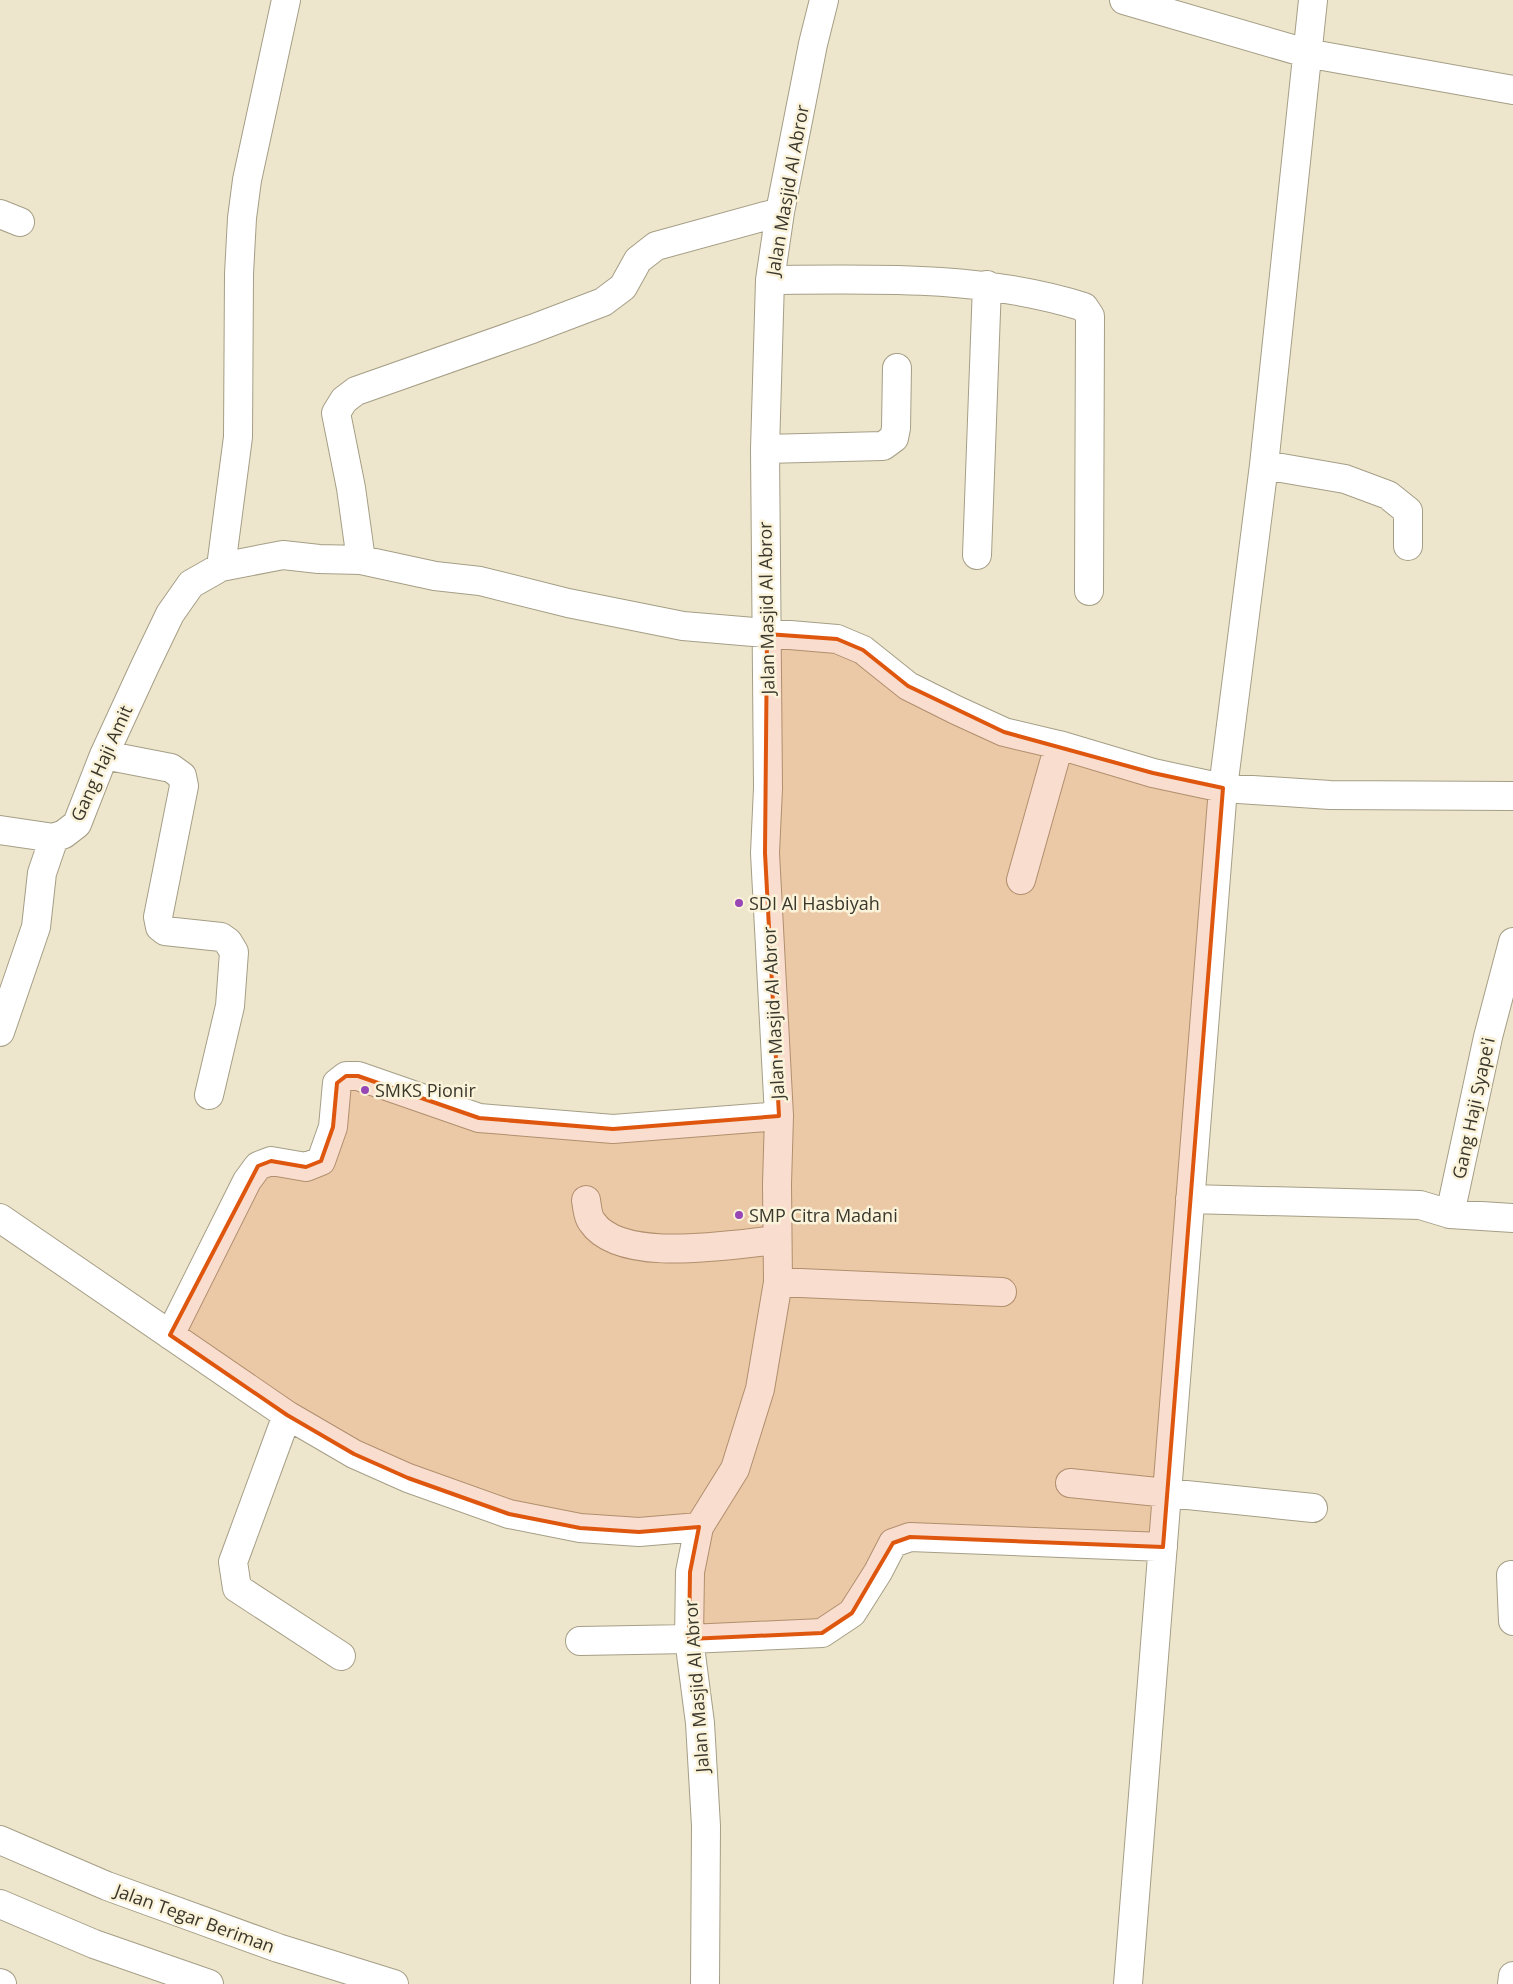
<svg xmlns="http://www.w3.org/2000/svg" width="1513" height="1984" font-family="'Open Sans',sans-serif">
<rect width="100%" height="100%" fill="#eee6cc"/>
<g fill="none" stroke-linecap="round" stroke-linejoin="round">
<g stroke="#a59e86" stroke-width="30">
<path id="minor" d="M1124 0 1306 53 1513 90
M0 214 20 222
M770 280C876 279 982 275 1084 307L1090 316 1089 591
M765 449 883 446 894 438 896 428 897 368
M1264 465 1345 479 1388 495 1408 511V546
M977 555 987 285
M361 560 351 488 336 413 344 400 356 391 532 329 603 302 623 287 638 260 656 246 780 212
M221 567 238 437 239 274 242 218 247 180 286 0
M104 755 171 768 182 776 184 786 158 917 160 927 165 931 221 937 228 942 234 952 230 1006 209 1095
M0 830 54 838
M1021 880 1059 745
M0 1032 36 927 42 873 54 838 64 834 77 824 104 755 145 666 170 614 191 584 221 567 283 555 319 559 361 560 435 576 480 581 568 603 683 626 837 639 863 650 908 686 956 710 1004 732 1059 745 1153 773 1223 788 1330 795 1513 796
M1190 1199 1420 1205 1450 1214 1513 1218
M586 1200C587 1207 588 1217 592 1222 621 1265 732 1244 777 1240
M1450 1214 1488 1037 1513 942
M0 1218 287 1415 354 1454 408 1478 509 1514 580 1528 639 1532 699 1527
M778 1282 1002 1292
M170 1335 247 1181 258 1166 271 1161 306 1167 321 1161 333 1127 337 1083 346 1076H358L479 1118 613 1129 779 1116
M287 1415 233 1562 237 1588 341 1656
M1070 1483 1313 1508
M1511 1575 1513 1621
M580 1641 689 1639 822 1633 852 1613 878 1572 893 1543 910 1537 1163 1547
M705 1984 706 1826 700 1723 689 1639 690 1572 699 1527 735 1469 760 1389 778 1282 777 1184 779 1116 765 853 768 788 765 449 770 280 780 212 813 44 824 0
M1128 1984 1223 788 1264 465 1313 0
M1512 1984 1513 1976"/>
</g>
<g stroke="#a59e86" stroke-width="30">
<path id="major" d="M0 1840 107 1886 278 1948 394 1984
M0 1904 94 1944 209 1984
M0 1983 2 1984"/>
</g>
<use href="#minor" stroke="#fff" stroke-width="28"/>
<use href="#major" stroke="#fff" stroke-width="28"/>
</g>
<path fill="#df570e" fill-opacity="0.2" stroke="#df570e" stroke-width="4" stroke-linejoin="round" d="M767 634 837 639 863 650 908 686 1004 732 1153 773 1223 788 1163 1547 910 1537 893 1543 852 1613 822 1633 689 1639 690 1572 699 1527 639 1532 580 1528 509 1514 408 1478 354 1454 287 1415 170 1335 258 1166 271 1161 306 1167 321 1161 333 1127 337 1083 346 1076H358L479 1118 613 1129 779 1116 765 853Z"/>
<g fill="#9846b6" stroke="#fbf3d9" stroke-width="2">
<circle cx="739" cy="903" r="5"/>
<circle cx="365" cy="1090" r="5"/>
<circle cx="739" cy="1215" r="5"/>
</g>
<g text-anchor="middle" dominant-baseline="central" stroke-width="5" stroke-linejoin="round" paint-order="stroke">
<g font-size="18" fill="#3a372d" stroke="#fbf3d9">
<text transform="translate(787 190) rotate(-80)">Jalan Masjid Al Abror</text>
<text transform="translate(766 608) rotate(-91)">Jalan Masjid Al Abror</text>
<text transform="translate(101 763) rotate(-66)">Gang Haji Amit</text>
<text transform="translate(773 1013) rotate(-93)">Jalan Masjid Al Abror</text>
<text transform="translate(1473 1108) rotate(-78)">Gang Haji Syape'i</text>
<text transform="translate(696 1686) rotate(-94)">Jalan Masjid Al Abror</text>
<text transform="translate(195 1918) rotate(20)">Jalan Tegar Beriman</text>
</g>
<g font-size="18" fill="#3a372d" stroke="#fbf3d9" text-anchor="start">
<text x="749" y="903">SDI Al Hasbiyah</text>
<text x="375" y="1090">SMKS Pionir</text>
<text x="749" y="1215">SMP Citra Madani</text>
</g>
</g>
</svg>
